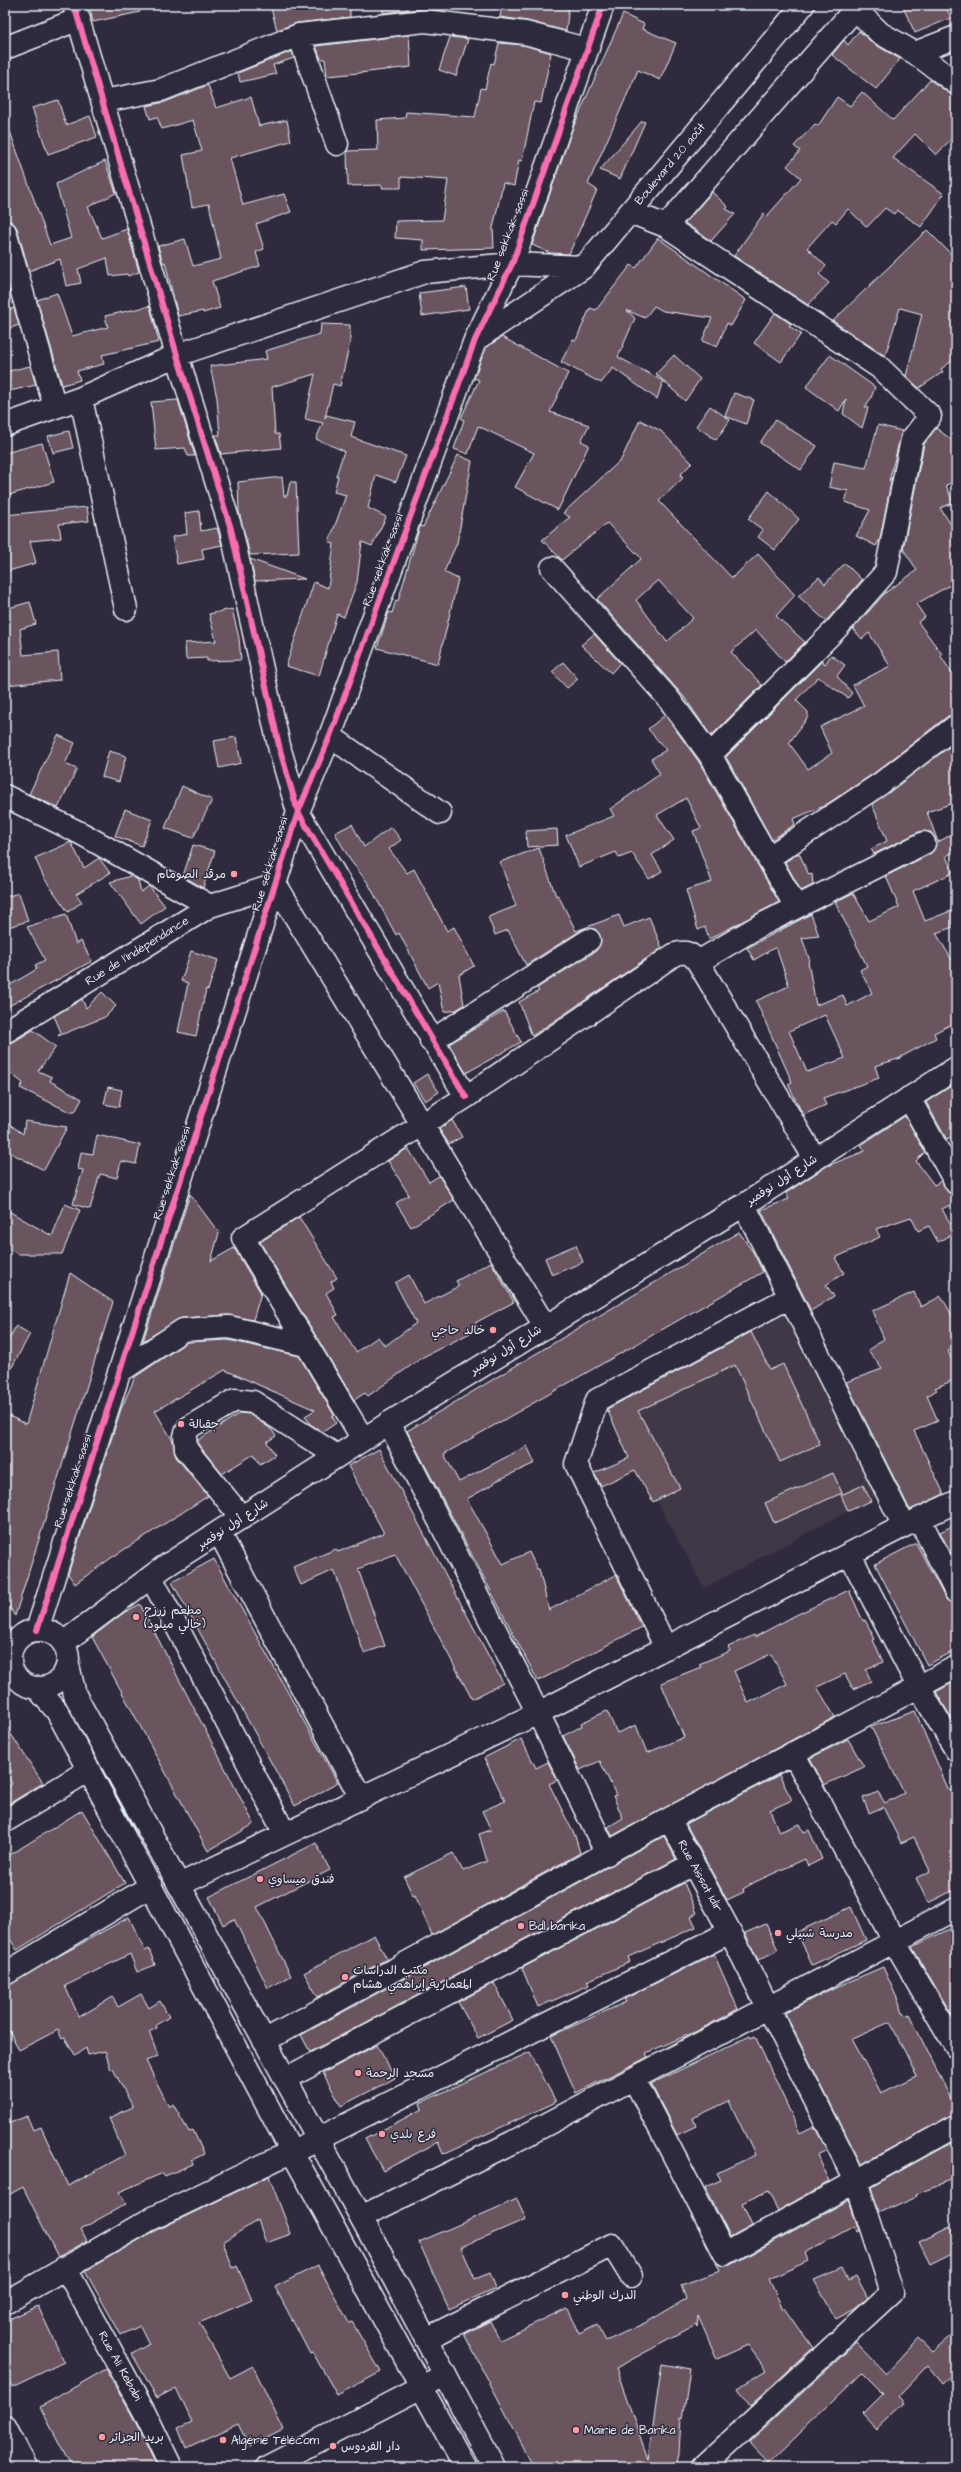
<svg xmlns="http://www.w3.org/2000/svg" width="961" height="2472" font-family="'Architects Daughter','Playpen Sans Arabic',sans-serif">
<rect width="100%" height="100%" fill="#2f2a3d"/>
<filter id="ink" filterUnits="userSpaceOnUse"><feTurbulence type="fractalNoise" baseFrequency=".025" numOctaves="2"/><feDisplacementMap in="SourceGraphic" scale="8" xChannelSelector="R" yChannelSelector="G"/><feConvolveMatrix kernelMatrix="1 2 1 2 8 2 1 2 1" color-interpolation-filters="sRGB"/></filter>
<g filter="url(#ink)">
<path fill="#413747" d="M783 1309 882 1493 704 1588 605 1405Z"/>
<path fill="#6b545e" stroke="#e8f1f8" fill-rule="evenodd" d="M89 5H139L140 12 93 22Z
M270 5H350V17L297 23 277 30Z
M383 5H408V10L383 13Z
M502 5H569L566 31 528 21 500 17Z
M902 5H945L951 18 915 33Z
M623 14 644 24 642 29 676 43 660 80 638 70 588 184 597 190 569 254 550 253 532 245 572 130Z
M859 31 874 44 900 59 876 89 832 55 844 40 848 45Z
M409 35 411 67 359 73 327 76 325 59H321L316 46Z
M450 37 468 39 456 76 439 70Z
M499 43 523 45 551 53 541 103 534 102 522 161 519 160 514 186 503 183 493 228 494 248 423 250V240L395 238 396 221 442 220 448 180 401 177V188H382V185L348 186 347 151 378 150 377 120 405 118 406 112 475 117 481 88 485 89 491 63 494 64Z
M292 51 294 58 273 65 276 74 240 82 238 73Z
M930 80 956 98V134L936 155 915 134 893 158 944 194 921 227 897 210 894 214 885 208 867 227 848 209 836 223 832 220 807 248 826 266 819 274 829 283 808 305 734 256 764 213 767 216 801 178 787 166 800 151 794 146 815 124 818 126 837 97 850 106 862 92 893 120Z
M208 85 216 108 251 97 259 126 287 120 291 141 230 158 243 205 284 194 291 212 256 224 264 249 256 252 260 266 212 281 220 308 203 313V311L178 316 165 262 163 263 158 246 185 239 193 266 221 259 209 204 192 207 183 155 202 151 193 120 162 129 157 117 150 119 146 106 165 102Z
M58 100 66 125 90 116 97 137 48 154 32 108Z
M642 121 645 122 620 179 600 170Z
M7 123 50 245 71 238 56 184 105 161 116 193 88 207 102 238 127 229 139 272 128 276 127 274 110 276 107 258 78 269 81 283 66 286 60 259 29 271 17 228 13 223 5 220V124Z
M712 192 728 207 726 209 735 214 711 241 685 223Z
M927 230 956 259V358L941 369 943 372 919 388 906 376 922 314 900 308 885 356 833 321Z
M658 238 746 300 731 326 727 323 717 347 702 341 712 318 663 311 654 306 645 318 626 310 635 318 618 357 663 381 657 399 613 368 601 383 561 362 573 339 576 340 590 308 596 310 631 265 636 268Z
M466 287 469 309 422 316 419 293Z
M57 293 72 336 108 327 105 316 150 306 159 342 102 355 104 364 77 371 80 380 62 385 37 300Z
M14 308 19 325 5 330V311Z
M775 313 791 324 789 326 801 334 781 362 754 343Z
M321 324 350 325V342L340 386 333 384 325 418 326 415 355 422 351 437 406 456 396 482 376 475 368 508 386 517 372 546 362 542 357 582 344 617 337 614 319 676 286 666 314 582 328 588 334 544 329 542 346 495 334 492 338 476H336L344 451 316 439 323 423 305 419 315 374 272 387 275 434H279L281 448 221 454 215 435H220L217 398 210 366 267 359 265 351 320 334Z
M502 337 568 373 550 412 589 425 581 441 589 445 558 510 515 487 534 453 478 426 468 454 454 449 464 420 461 418 479 380 474 378 480 362 487 347Z
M674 355 700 379 685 401 656 374Z
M830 355 875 387 871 398 865 407 868 408 862 428 843 414 846 399 839 411 806 387Z
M30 366 36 385 5 392V372Z
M734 393 754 400 746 424 725 416Z
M178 400 195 456H188L185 448 156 450 151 402Z
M710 406 730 420 716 440 696 426Z
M640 420 661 431 692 463 680 475 683 478 659 501 732 578 758 554 795 595 776 616 805 642 785 662 756 630 731 652 762 685 711 736 685 698 597 599 641 559 639 556 607 523 562 560 542 540 570 517 563 513 621 460ZM658 580 693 618 667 642 636 600Z
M775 420 817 446 801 470 760 443Z
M878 425 902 431 889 481 892 477 880 539 876 546 856 536 870 510 845 502 848 491 829 487 834 462 866 468Z
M936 428 956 443V481L946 485 953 503 940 508 956 532V582L916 604 925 617 918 622 942 654 940 655 956 679V714L948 716 873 774 824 806 793 819 795 824 772 840 726 757 822 661 825 664 831 655 845 665 837 676 852 693 848 698 818 677 796 700 808 712V717L789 743 808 769 832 753 820 727 864 706 853 685 890 666 869 633 862 639 853 629 885 593 917 570 903 549 924 444Z
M69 431 73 448 53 453 48 436Z
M42 443 54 482 5 496V453Z
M458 455 472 461 457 543 444 572 458 579 438 664 377 648 389 612 392 613 396 600 398 601 420 526 423 527Z
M282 477 284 496H287L290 482H296L299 553 250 555 239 512 238 482Z
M769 491 799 519 775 550 758 537 763 530 748 519Z
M87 507 89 521 59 524 61 538 30 541 36 563 5 572V515Z
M199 511 201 531 217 528 222 545 202 549 204 559 177 564 172 537 187 534 185 513Z
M250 559 305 579 255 581Z
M845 563 862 580 826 621 798 596 819 577 825 584Z
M30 602 36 624 20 629 23 655 58 652 60 680 5 685V609Z
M232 609 239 638 241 660 207 661V658L186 659 185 643 216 641 209 614Z
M594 634 620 663 611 673 581 645Z
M563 662 578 679 567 688 552 672Z
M665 715 699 762 779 902 709 939 705 927 698 930 686 890 712 882 693 831 701 828 686 798 657 815 674 840 652 855 662 871 649 879 632 853 619 858 616 852 579 867 566 835 614 816 610 809 660 774 651 759 666 750 648 729Z
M58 735 75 743 65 764 77 769 58 808 29 794Z
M236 737 241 763 219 768 214 741Z
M956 742V802L927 812 938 842 956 832V851L946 856 953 873 913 891 925 921 956 909V926L936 933 956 967V1022L934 1033 936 1038 901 1057V1058L875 1066 879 1078 823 1098 826 1105 803 1115 788 1084 792 1082 756 1001 789 986 776 947 754 960 747 948 811 914 819 936 802 938 810 961 808 962 816 1005 843 995 847 1006 872 993 860 970 867 966 835 902 853 893 869 921 899 907 886 876 930 854 936 844 935 838 931 832H919L874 854 871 849 887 841 872 804ZM825 1015 845 1058 807 1072 789 1031Z
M109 751 126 756 119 782 102 777Z
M182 786 212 800 193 838 165 828Z
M125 809 152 820 142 846 115 836Z
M352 824 364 847 391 827 401 840 389 849 407 873 414 869 447 931 454 927 474 966 459 975 464 1005 456 1010 444 1012 438 982 428 988 399 933 396 935 368 883 350 860 335 833Z
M557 829 558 845 527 847 526 831Z
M71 842 84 868 99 858 110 873 76 894 82 902 68 912 44 878 35 858Z
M193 845 215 851 203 888 183 876Z
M539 848 556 896 558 895 576 931 619 915 624 927 649 917 662 948 532 1036 519 1002 539 991 537 988 596 951 601 940 595 929H583L526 965 508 930 495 935 488 917 516 906 500 862Z
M799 853 809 875 812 874 813 885 801 891 785 862Z
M131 876 138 880 141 892 149 886 165 906 141 924 110 882Z
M19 893 28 921 5 928V897Z
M66 914 76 944 81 941 92 961 5 1008V988L37 969 35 965 45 960 27 927Z
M191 951 218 960 208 990 206 989 196 1036 178 1032 188 983 181 981Z
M102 992 116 1006 105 1017 58 1036 61 1032 54 1016 82 999 86 1008Z
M504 1011 521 1042 466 1073 449 1044Z
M33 1030 56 1047 38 1071 52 1077 50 1081 82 1099 75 1112H70L20 1088 23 1083 5 1069V1047Z
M427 1074 439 1092 425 1101 413 1083Z
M956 1083V1136L947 1140 926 1102Z
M108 1087 122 1090 119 1107 104 1104Z
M905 1116 925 1152 916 1161 934 1185 941 1181 949 1193 956 1195V1202L942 1209 955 1232 938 1242 929 1226 918 1231 911 1217 876 1229 880 1237 835 1258 844 1273 826 1285 834 1296 811 1311 761 1210 789 1199 786 1193 827 1166 865 1151 861 1145Z
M452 1120 462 1137 449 1144 439 1129Z
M5 1121 23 1134 25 1121 67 1127 44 1170 5 1150Z
M97 1135 140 1145 136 1164 121 1161 117 1178 100 1174 90 1209 73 1204 83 1170 78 1169 81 1152 93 1154Z
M408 1148 429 1182 439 1176 454 1200 411 1227 396 1203 409 1195 388 1161Z
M190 1194 219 1233 211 1261 234 1248 261 1293 253 1320 228 1315 182 1318 143 1341Z
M65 1204 80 1210 62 1254H18L5 1247V1209L52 1236Z
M299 1217 337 1278 331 1282 334 1288 326 1293 338 1315 334 1317 356 1352 378 1337 385 1346 416 1323 395 1283 409 1275 424 1304 459 1286 456 1281 491 1262 514 1302 475 1323 478 1329 423 1357 368 1396 365 1393 354 1400 260 1242Z
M739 1232 753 1252 763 1272 444 1454 459 1482 527 1446 535 1463 494 1482 495 1483 467 1499 503 1564 529 1552 537 1569H539L549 1610 616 1575 642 1627 538 1681 407 1431Z
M576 1245 583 1262 552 1275 545 1258Z
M70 1273 113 1302 15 1616 5 1600V1414L26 1424Z
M914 1292 921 1307 941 1296 956 1322V1347L948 1351 956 1370V1379L935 1388 937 1390 927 1396 938 1421 914 1431 944 1494 910 1510 846 1382 882 1369 868 1350 884 1339 872 1311Z
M16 1326 30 1334 5 1380V1346Z
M751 1332 770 1370 783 1364 820 1444 780 1462 735 1365 638 1411 680 1488 653 1502 635 1470 601 1486 594 1473 629 1458 607 1409Z
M228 1340 299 1356 334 1415 332 1416 336 1423 323 1432 310 1424 305 1416 315 1410 225 1370 155 1411 173 1441 176 1457 208 1496 111 1558 75 1584 68 1574 121 1409 135 1377 187 1342Z
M240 1413 249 1414 271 1429 276 1436 267 1442 275 1455 260 1464 254 1454 222 1474 198 1444V1440Z
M379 1449 503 1683 472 1699 395 1554 358 1569 385 1646 364 1653 334 1570 301 1585 293 1567 336 1549 338 1552 384 1533 348 1466Z
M833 1473 842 1493 774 1523 765 1503Z
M863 1485 871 1501 848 1511 841 1495Z
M956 1524V1564L940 1532Z
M916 1543 945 1598 949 1603 956 1604V1650L927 1665 875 1564Z
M214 1559 338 1783 295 1806 172 1582Z
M849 1590 863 1621 865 1620 875 1639 873 1640 883 1662 866 1670 871 1681 853 1689 845 1674 817 1687 835 1717 612 1836 608 1827 623 1818 613 1796 616 1795 600 1761 580 1770 563 1736 582 1726 581 1723 607 1711 617 1733 636 1725 647 1753 684 1737 661 1683 701 1667 699 1664 730 1651 728 1647 754 1635 755 1637 794 1616ZM771 1654 787 1684 748 1703 734 1671Z
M140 1604 254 1824 208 1851 92 1637 122 1614Z
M956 1681V1726L936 1692Z
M915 1711 949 1791 956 1787V1889L928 1903 916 1878 930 1871 914 1837 901 1843 883 1807 869 1813 863 1798 878 1792 885 1803 904 1793 871 1727Z
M5 1725 43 1783 5 1806V1789L12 1784 7 1775 12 1772 5 1762Z
M521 1739 536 1768 548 1762 557 1780 549 1784 575 1836 580 1853 432 1935 415 1895 413 1896 404 1877 453 1853 463 1871 487 1861 479 1834 491 1830 482 1811 505 1801 484 1758Z
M848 1739 864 1767 824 1785 810 1758Z
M779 1775 792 1800 770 1810 779 1832 800 1824 804 1832 809 1830 822 1859 808 1866 805 1859 755 1882 743 1889 744 1892 727 1900 686 1824Z
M82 1810 125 1883 17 1950 5 1931V1858Z
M664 1836 676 1859 310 2052 301 2035Z
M316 1843 330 1870 257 1907 291 1976 268 1988 234 1919 223 1925 209 1897Z
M684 1883 697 1913 691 1916 696 1927 628 1957 630 1962 587 1981 589 1985 538 2007 522 1968Z
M851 1907 866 1940 812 1965 797 1932Z
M129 1917 145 1951 149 1949 155 1965 137 1972 130 1954 65 1986 79 2017 113 1997 118 2007 141 1994 149 2008 160 2001 169 2017 156 2025 157 2028 149 2032 158 2056 146 2061 169 2107 173 2104 189 2132 193 2130 204 2154 192 2160 193 2164 165 2176 163 2173 119 2192 126 2204 81 2229 87 2241 58 2257 23 2187 5 2197V2125L27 2116 33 2130 41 2127 68 2186 125 2155 109 2118 133 2107 113 2069 111 2070 105 2051 88 2055 86 2048 75 2055 65 2038 62 2039 58 2030 19 2050 5 2022V1986Z
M766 1924 778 1950 758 1960 745 1933Z
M956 1926V2013L952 2015 912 1947Z
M374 1935 387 1959 318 1997 304 1973Z
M714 1954 738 2009 697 2031 646 2053 648 2057 576 2093 551 2036 626 2002 624 1999Z
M883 1967 905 2016 909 2014 956 2109V2114L861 2164 785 2013 827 1991ZM890 2022 917 2076 881 2093 852 2039Z
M494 1983 513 2020 478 2038 458 2002Z
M750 2036 751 2038 755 2036 800 2133 814 2126 827 2150 817 2155 830 2181 778 2211 768 2191 742 2203 752 2225 730 2237 705 2187 721 2180 717 2173 755 2155 729 2101 693 2118 696 2126 677 2135 651 2084Z
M377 2045 395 2078 341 2106 323 2073Z
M530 2052 556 2102 443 2154 438 2142 383 2171 365 2139 422 2109 420 2103Z
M956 2140V2179L916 2194 917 2196 879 2213 871 2187Z
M269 2176 291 2234 266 2243 258 2220 223 2242 233 2268 237 2266 252 2300 199 2323 230 2378 253 2366 283 2429 249 2446 238 2424 186 2448 178 2428 192 2422 176 2388 157 2398 132 2354 149 2344 140 2326 121 2335 85 2271 149 2234Z
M517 2199 526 2219 461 2247 475 2279 490 2273 496 2288 449 2309 419 2242Z
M849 2200 859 2231 856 2232 854 2226 805 2253 808 2261 769 2279 783 2310 785 2308 813 2348 750 2406 738 2388 766 2370 748 2345 717 2359 698 2316 697 2328 696 2325 616 2368 648 2459 662 2364 690 2369 683 2418 681 2417 679 2454 676 2467H534L464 2334 490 2321 500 2340 567 2308 579 2334 597 2325 606 2341 649 2321 686 2299 681 2285 720 2271 716 2263 724 2266 731 2265Z
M950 2227 956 2239V2251L930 2264 919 2242Z
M318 2265 349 2323 352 2322 381 2372 337 2395 313 2353 310 2354 275 2287Z
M842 2268 848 2280 856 2276 868 2298 855 2309 836 2319 814 2280Z
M38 2306 64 2362 12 2387 5 2372V2321Z
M956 2331V2371L942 2383 928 2366 899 2396 905 2403 877 2429 863 2414 883 2394 862 2373 769 2463 749 2442 856 2343 886 2374 918 2339 932 2352Z
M106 2369 133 2417 157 2467H72L40 2407Z"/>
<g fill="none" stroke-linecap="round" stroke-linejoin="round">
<g stroke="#e8f1f8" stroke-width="25">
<path id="minor" d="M74 5 177 355 231 529 280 750 298 812 466 1097
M851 5 880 33 915 53
M299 35 337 144
M956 37 915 53 956 83
M5 48 79 19
M103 101 161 90 299 35 425 21 525 33 586 49
M630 212 666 226 879 367 930 416 912 439 886 572 836 629 710 755 796 907
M666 226 855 9
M5 232 55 407
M475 340 584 267
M81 398 126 609
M5 425 81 398 177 355 425 272 512 264 584 267 803 5
M552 568 668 698 710 755
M330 736 440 813
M5 796 82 834 210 906
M768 858 880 784 956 726
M698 962 759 926 924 843
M5 1032 210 906 276 885 545 1326
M431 1041 589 940
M909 1098 956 1183
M119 1372 183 1330 229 1327 306 1345
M389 1423 538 1713 607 1854
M363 1439 243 1238 466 1097 675 954C686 951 691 953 698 962L815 1159
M242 1518 186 1449 185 1436 188 1428 235 1400 253 1402 337 1456
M920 1520 956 1592
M906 1525 956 1502
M219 1532 361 1798
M850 1555 918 1686 956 1750
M151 1577 285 1834
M37 1630 298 812 330 736 475 340 512 264 603 5
M666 1648 576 1464 597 1400 790 1297
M793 1753 894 1941 956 2047
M669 1819 730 1932 856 2181 892 2292 703 2467
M5 1821 89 1770
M179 1885 538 1713 904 1526 744 1205
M5 1974 151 1886
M264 2041 669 1819 956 1667
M285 2079 693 1864
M634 2079 725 2254 956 2126
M361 2217 513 2142 956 1909
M65 2267 144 2411 171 2467
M5 2303 149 2220 318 2139 730 1932
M426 2339 612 2245 631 2276
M5 2427 26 2467
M267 2467 445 2375"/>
</g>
<g stroke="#e8f1f8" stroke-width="25">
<path id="major" d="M10 1659a29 29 0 1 1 58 0a29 29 0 1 1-58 0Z
M63 1643 164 1567 389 1423 744 1205 956 1068
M68 1665 75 1695 361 2217 494 2467
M37 1688 57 1711 292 2152 465 2467"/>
</g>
<use href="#minor" stroke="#2f2a3d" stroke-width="22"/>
<use href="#major" stroke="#2f2a3d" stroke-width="22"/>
<g stroke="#2f2a3d" stroke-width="8">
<path id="cycleway" d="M74 5 177 355 231 529 280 750 298 812 466 1097
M37 1630 298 812 330 736 475 340 512 264 603 5"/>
</g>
<use href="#cycleway" stroke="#f96db3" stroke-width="6"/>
</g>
</g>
<g fill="#ff9aa2" stroke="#2f2a3d" stroke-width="1.5">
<circle cx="234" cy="874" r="4"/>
<circle cx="493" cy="1330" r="4"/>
<circle cx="181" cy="1424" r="4"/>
<circle cx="136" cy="1617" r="4"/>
<circle cx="260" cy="1879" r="4"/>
<circle cx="521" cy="1926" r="4"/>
<circle cx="778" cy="1933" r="4"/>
<circle cx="345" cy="1977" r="4"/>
<circle cx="358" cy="2073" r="4"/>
<circle cx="382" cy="2134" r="4"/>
<circle cx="565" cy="2295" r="4"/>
<circle cx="576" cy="2430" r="4"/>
<circle cx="102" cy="2437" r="4"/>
<circle cx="223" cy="2440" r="4"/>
<circle cx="333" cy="2446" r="4"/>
</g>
<g text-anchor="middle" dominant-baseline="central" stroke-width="3" stroke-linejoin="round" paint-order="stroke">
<g font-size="12" fill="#e8f1f8" stroke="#2f2a3d">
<text transform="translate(670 164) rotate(-50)">Boulevard 20 août</text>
<text transform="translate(508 235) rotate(-69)">Rue sekkak sassi</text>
<text transform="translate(383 560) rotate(-70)">Rue sekkak sassi</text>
<text transform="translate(270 864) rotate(-73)">Rue sekkak sassi</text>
<text transform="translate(137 951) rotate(-32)">Rue de l'indépendance</text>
<text transform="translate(172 1173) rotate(-72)">Rue sekkak sassi</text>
<text transform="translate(782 1180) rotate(-33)">شارع أول نوفمبر</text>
<text transform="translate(506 1350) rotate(-32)">شارع أول نوفمبر</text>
<text transform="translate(73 1481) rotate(-72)">Rue sekkak sassi</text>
<text transform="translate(233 1524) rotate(-33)">شارع أول نوفمبر</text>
<text transform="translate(700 1876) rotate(61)">Rue Aïssat Idir</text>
<text transform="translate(120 2366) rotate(61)">Rue Ali Kebabi</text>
</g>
<g font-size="12" fill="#e8f1f8" stroke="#2f2a3d" text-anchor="start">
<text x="226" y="874" text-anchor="end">مرقد الصومام</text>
<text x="485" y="1330" text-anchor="end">خالد حاجي</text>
<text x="189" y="1424">جقبالة</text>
<text x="144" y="1610">مطعم زرزح<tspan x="144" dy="14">(خالي ميلود)</tspan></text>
<text x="268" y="1879">فندق ميساوي</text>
<text x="529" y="1926">Bdl barika</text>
<text x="786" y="1933">مدرسة شبيلي</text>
<text x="353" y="1970">مكتب الدراسات<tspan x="353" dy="14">المعمارية إبراهمي هشام</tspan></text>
<text x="366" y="2073">مسجد الرحمة</text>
<text x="390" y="2134">فرع بلدي</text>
<text x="573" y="2295">الدرك الوطني</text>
<text x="584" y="2430">Mairie de Barika</text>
<text x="110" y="2437">بريد الجزائر</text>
<text x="231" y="2440">Algérie Télécom</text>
<text x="341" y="2446">دار الفردوس</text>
</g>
</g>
<rect width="961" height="2472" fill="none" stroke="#2f2a3d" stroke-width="20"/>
<rect x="10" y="10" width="941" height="2452" fill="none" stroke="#e8f1f8" stroke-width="1.5" filter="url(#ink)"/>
</svg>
